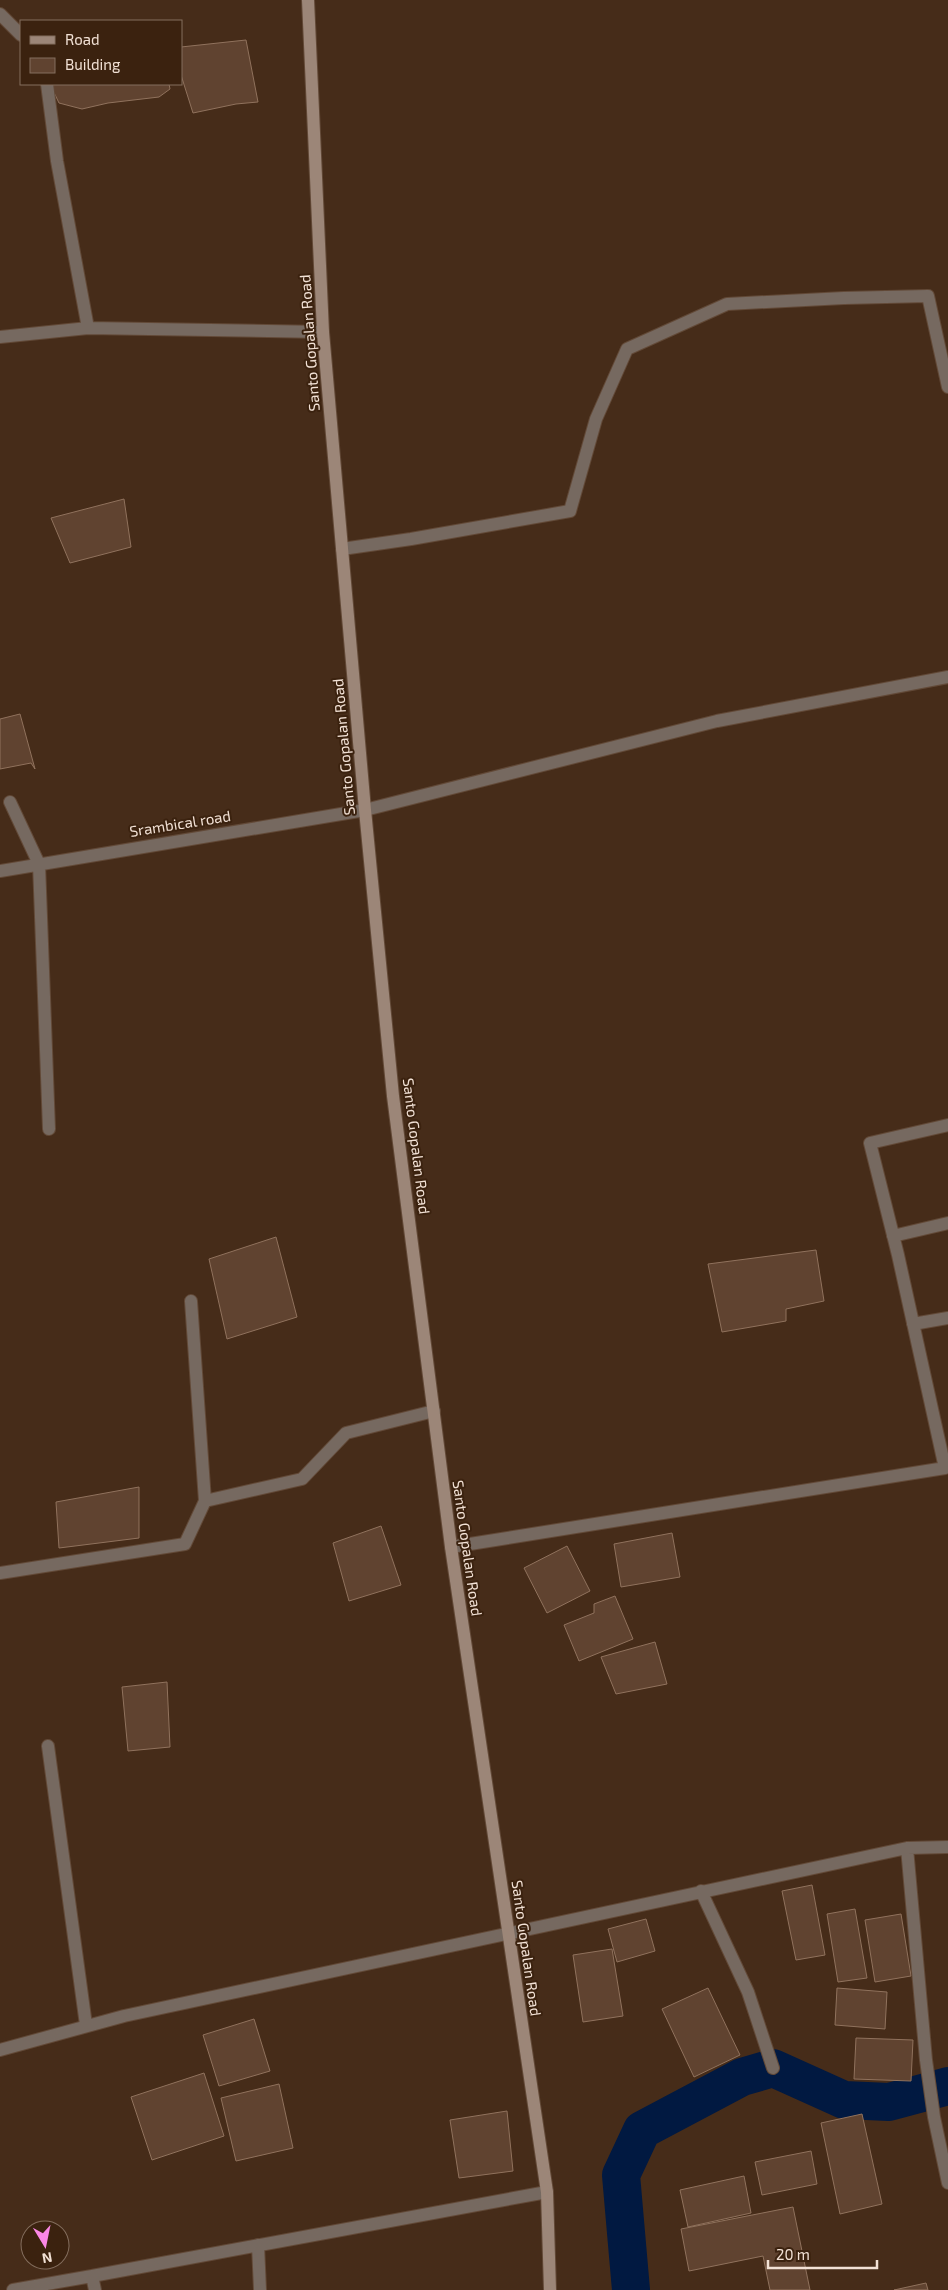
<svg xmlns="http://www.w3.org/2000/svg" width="948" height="2290" font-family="'Exo 2',sans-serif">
<rect width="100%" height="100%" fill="#462c19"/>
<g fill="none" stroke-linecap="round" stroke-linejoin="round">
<path stroke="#011941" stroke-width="38" d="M631 2290 621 2175 642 2130 742 2077 773 2068 844 2100 889 2102 948 2086"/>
</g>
<path fill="#604330" stroke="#90725d" d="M246 40 258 102 236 104 193 113 181 75V47Z
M50 84H169L170 89 159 97 108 103 82 109 59 103Z
M124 499 131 547 70 563 51 518Z
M20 714 35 769 31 763 0 769V719Z
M276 1237 297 1317 227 1339 209 1259Z
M816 1250 824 1301 786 1309V1321L722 1332 708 1264Z
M139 1487V1538L59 1548 56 1502Z
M381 1526 401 1585 349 1601 333 1543Z
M672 1533 680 1577 621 1587 614 1544Z
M567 1546 590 1591 547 1613 524 1568Z
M615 1596 633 1639 579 1661 564 1625 594 1613V1604Z
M655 1642 667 1684 616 1694 601 1657Z
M167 1682 170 1747 128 1751 122 1687Z
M812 1885 825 1955 796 1960 782 1891Z
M855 1909 867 1978 838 1982 827 1914Z
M901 1914 911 1976 875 1982 865 1920Z
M646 1919 655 1951 617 1962 608 1929Z
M612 1949 623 2016 583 2022 573 1955Z
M708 1988 740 2055 694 2077 662 2009Z
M837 1988 887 1992 885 2029 835 2025Z
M254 2019 270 2071 219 2086 203 2035Z
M856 2038 913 2040 911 2081 854 2079Z
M204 2073 224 2136 152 2160 131 2097Z
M279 2084 293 2148 236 2161 221 2098Z
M507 2111 513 2171 459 2178 450 2120Z
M862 2114 882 2204 840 2214 821 2123Z
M811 2151 817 2184 762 2195 755 2162Z
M744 2176 751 2213 688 2227 680 2190Z
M793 2207 810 2290H770L763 2256 689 2271 681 2229Z
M926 2283 928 2290H894Z"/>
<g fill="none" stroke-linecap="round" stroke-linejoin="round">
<g stroke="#624937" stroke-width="14">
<path id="street" d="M0 14 21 35
M47 84 57 161 88 328
M0 337 88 328 323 332
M342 549 411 539 570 511 596 419 627 349 727 304 844 298 928 296 948 387
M10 802 39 864 49 1129
M0 871 365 810 717 721 948 677
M893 1236 948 1223
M191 1301 205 1501
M913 1324 948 1318
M451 1547 945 1468 898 1255 870 1143 948 1125
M0 1573 185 1544 205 1501 302 1479 346 1433 434 1411
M48 1746 86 2025
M907 1848 926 2060 934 2117 948 2183
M701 1891 748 1992 773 2068
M0 2050 124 2016 907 1848 948 1847
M258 2245 260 2290
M92 2276 547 2192
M13 2290 92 2276 95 2290"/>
</g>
<g stroke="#624937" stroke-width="14">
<path id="secondary" d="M308 0 323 332 365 810 393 1096 451 1547 547 2192 550 2290"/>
</g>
<use href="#street" stroke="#766960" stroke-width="12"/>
<use href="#secondary" stroke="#9c8678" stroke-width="12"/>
</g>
<g text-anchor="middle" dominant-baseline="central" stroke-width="4" stroke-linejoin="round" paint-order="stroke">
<g font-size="15" fill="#f2e1d5" stroke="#3b220f">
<text transform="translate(309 343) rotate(-94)">Santo Gopalan Road</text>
<text transform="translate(343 747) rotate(-95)">Santo Gopalan Road</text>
<text transform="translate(180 823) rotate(-9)">Srambical road</text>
<text transform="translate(417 1146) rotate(83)">Santo Gopalan Road</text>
<text transform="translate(468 1548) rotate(82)">Santo Gopalan Road</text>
<text transform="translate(527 1948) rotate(82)">Santo Gopalan Road</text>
</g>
</g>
<rect x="20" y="20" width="162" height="65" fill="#3b220f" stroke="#846e5e"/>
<rect x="30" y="36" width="25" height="8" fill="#9c8678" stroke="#846e5e"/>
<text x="65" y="45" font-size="15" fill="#f2e1d5">Road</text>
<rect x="30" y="58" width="25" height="15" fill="#604330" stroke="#846e5e"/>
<text x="65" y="70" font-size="15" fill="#f2e1d5">Building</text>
<g transform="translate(45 2245) rotate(170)"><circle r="24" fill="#3b220f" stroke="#846e5e"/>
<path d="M0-4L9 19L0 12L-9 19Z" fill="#fb87e6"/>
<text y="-8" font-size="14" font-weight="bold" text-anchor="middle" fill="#f2e1d5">N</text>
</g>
<path d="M768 2260v8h109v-8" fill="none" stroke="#f2e1d5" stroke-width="2.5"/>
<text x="776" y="2260" font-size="15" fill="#f2e1d5" stroke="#3b220f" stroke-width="4" paint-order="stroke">20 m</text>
</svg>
